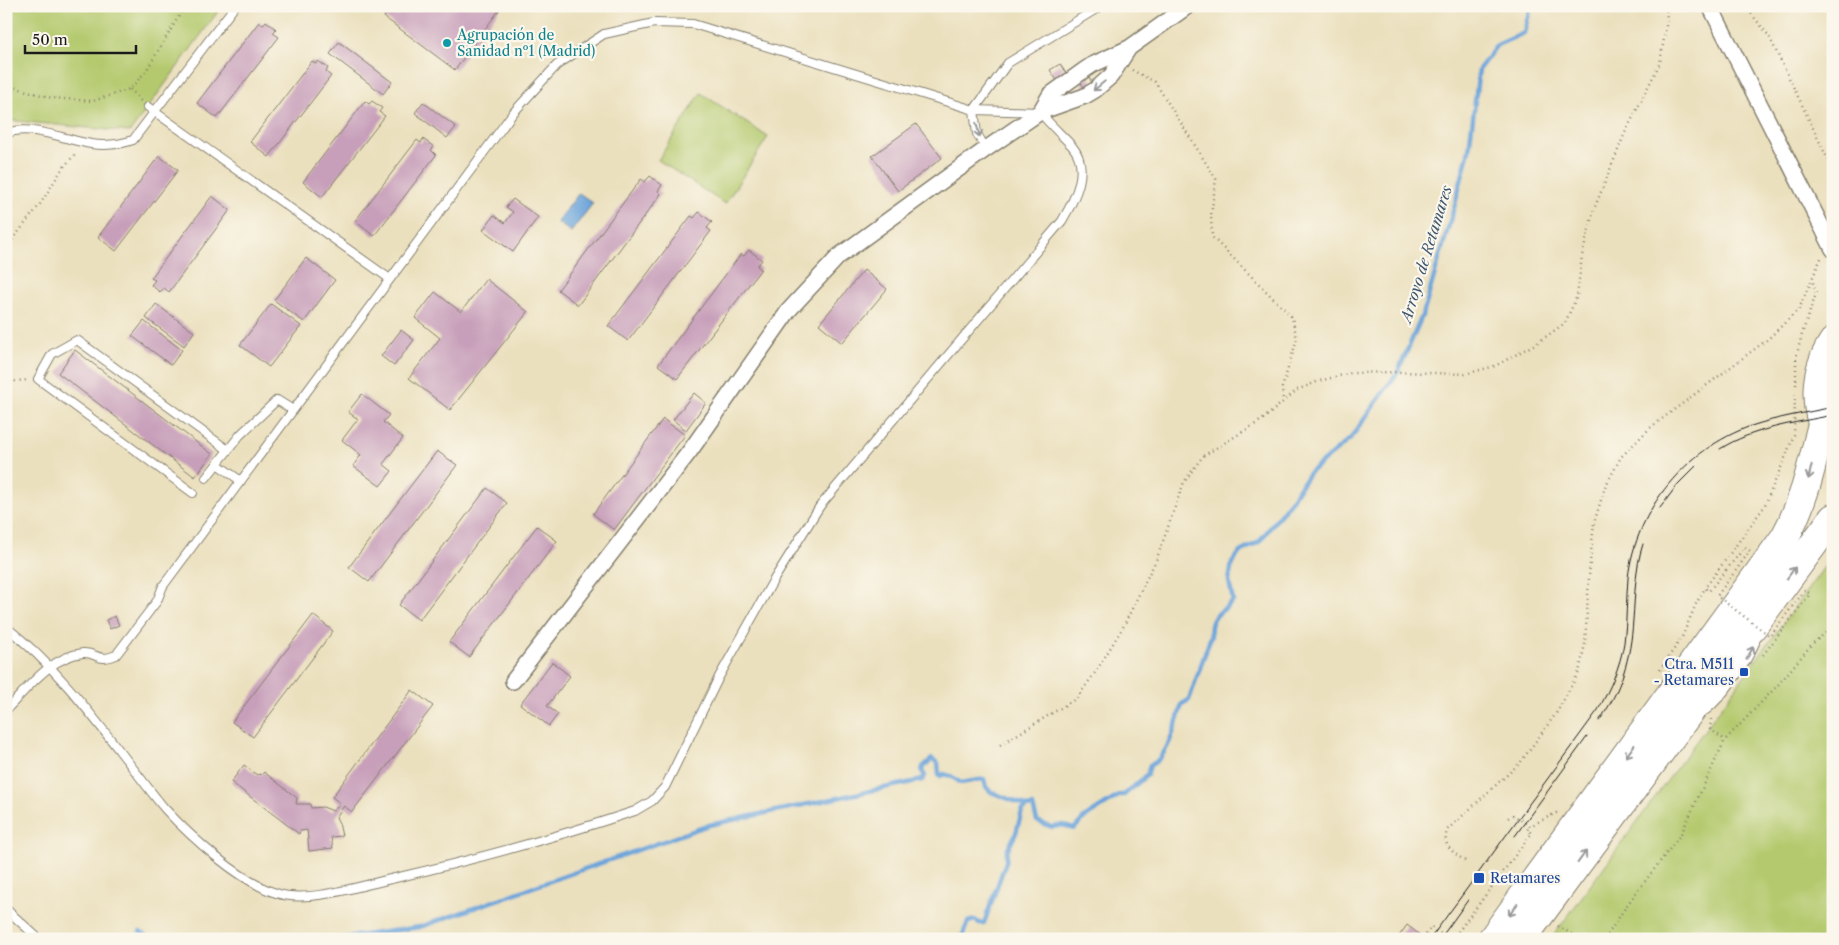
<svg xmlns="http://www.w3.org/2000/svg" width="1839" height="945" font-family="'Libre Caslon Text',serif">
<rect width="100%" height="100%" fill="#fbf7ec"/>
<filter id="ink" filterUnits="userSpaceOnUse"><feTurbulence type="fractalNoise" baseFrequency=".02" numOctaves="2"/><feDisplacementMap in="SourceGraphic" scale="10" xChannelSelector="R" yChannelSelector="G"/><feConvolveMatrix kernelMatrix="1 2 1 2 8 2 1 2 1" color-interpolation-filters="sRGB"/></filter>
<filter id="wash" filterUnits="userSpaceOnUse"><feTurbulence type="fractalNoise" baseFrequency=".0096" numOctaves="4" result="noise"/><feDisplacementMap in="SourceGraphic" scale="20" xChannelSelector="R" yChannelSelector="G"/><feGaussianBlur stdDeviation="1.12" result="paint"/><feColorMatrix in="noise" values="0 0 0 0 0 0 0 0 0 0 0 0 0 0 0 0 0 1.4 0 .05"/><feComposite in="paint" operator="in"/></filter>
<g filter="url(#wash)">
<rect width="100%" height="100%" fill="#ebe0be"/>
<path fill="#b4c96d" stroke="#687244" d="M6 6H222L130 132 6 120Z
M701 93 768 137 725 204 658 160Z
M1833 555V939H1551Z"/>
<path fill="#6ca4da" stroke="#44607b" d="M579 193 593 203 571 232 557 222Z"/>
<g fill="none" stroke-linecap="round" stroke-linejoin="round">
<path stroke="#6ca4da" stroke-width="4.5" d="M1052 827 1063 825 1074 829 1084 818 1120 795H1124L1147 775 1150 765C1168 759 1177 721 1182 704L1189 700 1211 636C1208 615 1221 614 1233 601L1229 581 1232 563 1240 552 1259 542 1290 502 1309 473 1350 439 1398 372 1424 311 1455 204 1469 150 1479 69 1497 45 1524 33 1531 6
M140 932 151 939
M336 939 420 927 709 825 922 780 925 776 922 771 923 767 932 759 938 763 939 775 941 776 943 774 951 776 961 783 984 779 986 787 991 792 1024 805
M961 939 968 922 975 920 979 923H984L1006 862 1007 851 1016 833 1022 811 1026 807 1033 806 1037 821 1049 826"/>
</g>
<g id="blocks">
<path fill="#c79fba" d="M392 6H502L455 70 384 17Z
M266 21 276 29 273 33 279 37 217 118 197 103 259 22 263 25Z
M339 42 392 82 383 94 330 54Z
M312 61 316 64 318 61 328 68 326 72 331 76 269 157 250 142Z
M1060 64 1067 75 1058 82 1050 70Z
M1088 76 1093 84 1085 89 1080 81Z
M365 101 369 104 372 101 382 108 379 112 385 116 322 197 303 182Z
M423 102 456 127 447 138 415 113Z
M916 124 942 158 898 191 872 156Z
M423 139 434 147 431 150 436 155 374 236 355 221 417 140 421 143Z
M159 156 178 170 116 251 98 237Z
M650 176 662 185 658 191 661 194 578 305 558 290 641 179 645 182Z
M212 196 230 210 169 292 164 288 160 292 151 285 155 280 151 278Z
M513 199 538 217 513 252 483 230 494 215 505 223 513 212 506 207Z
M699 212 712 222 707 228 711 231 628 341 608 326 691 216 694 218Z
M749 250 762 260 757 266 761 269 677 379 658 365 741 254 744 256Z
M306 258 335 280 304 322 274 300Z
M864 270 887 289 842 343 819 324Z
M486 279 528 312 450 410 409 378 440 338 415 318 435 292 461 312Z
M156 304 194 332 184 346 146 318Z
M271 304 301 326 269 367 240 345Z
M144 321 182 350 171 365 132 336Z
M401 330 414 340 394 366 381 356Z
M75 350 212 454 195 477 58 373Z
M694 393 706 403 686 430 673 420Z
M362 394 389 415 383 422 403 438 383 464 392 471 380 486 353 466 361 455 342 440 358 419 348 412Z
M663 419 685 435 614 530 593 514Z
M437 451 457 465 369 582 349 567Z
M487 488 507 503 419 620 399 605Z
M537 526 557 541 469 657 449 642Z
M313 615 333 631 253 737 232 722Z
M115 616 119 625 110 629 106 620Z
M552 662 570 676 547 706 558 714 549 726 520 704Z
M412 690 433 706 352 812 344 806 336 817 339 823 342 836 331 837 333 848 309 851 307 830 300 831 299 834 231 782 244 765 257 775 259 774 261 775 264 772 297 798 296 804H310L311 808 323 807 333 811 340 803 332 797Z
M1407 925 1420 935 1418 939H1397Z"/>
</g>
</g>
<g filter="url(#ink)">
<use href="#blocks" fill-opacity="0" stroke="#847e6d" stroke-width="1"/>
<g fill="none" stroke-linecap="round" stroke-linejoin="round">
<g stroke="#847e6d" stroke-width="10">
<path id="lane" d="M148 107 390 279
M6 134C27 123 67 140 91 144 106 146 119 145 133 140L235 6
M986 149 977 134 974 110 1008 63 1101 6
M217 464 241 481
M206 478 240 435 277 400 293 410
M193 493 38 379 52 354 77 340 228 450
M6 627C56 666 94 718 132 767 143 781 154 796 165 809 191 837 239 881 276 893 307 904 359 886 391 879 473 860 554 838 635 811L652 801 665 787 719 677 773 581 820 506 1062 221C1075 199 1091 168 1072 146 1061 134 1050 125 1040 112L974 110 693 24 654 23 604 34 557 65 513 113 163 586 157 601 116 655C97 663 97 652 83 653 51 656 27 689 6 710
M1706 710C1723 697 1747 662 1755 643
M6 909 39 939"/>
</g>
<g stroke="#847e6d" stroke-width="18">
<path id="street" d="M1710 6 1833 249
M1040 112 1050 95 1083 71 1092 65 1129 48 1188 6
M513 681 690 451 789 310 839 256 986 149 1040 112 1085 96 1095 90 1111 76 1129 48"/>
</g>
<g stroke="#847e6d" stroke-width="30">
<path id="highway" d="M1829 440C1813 409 1813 372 1833 342
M1492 939 1785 537C1805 500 1812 464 1822 424
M1522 939 1833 518"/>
</g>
<path stroke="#847e6d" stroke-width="2.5" stroke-dasharray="1 4" stroke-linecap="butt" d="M1745 6 1769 36 1833 170
M1132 70 1155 82 1216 179 1211 215 1212 237 1292 317 1297 339 1282 388 1283 401
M6 85 52 98 93 101 130 89 146 71 185 6
M130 89 141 101
M6 248 41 203 62 169 77 152
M6 376 15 381 29 380
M1796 385V358L1802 334 1816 294 1812 279
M1726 570 1709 591 1705 588 1764 507 1785 458 1794 435 1795 395
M1763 655 1783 629
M1660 670 1682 637 1696 604 1705 588
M1711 719 1710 729 1725 740
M1000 745 1077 698 1097 670 1123 627 1157 558 1184 482 1203 456 1262 420 1297 390 1319 381 1351 373 1398 372 1465 374 1495 366 1537 343 1565 323 1577 296 1582 256 1594 209 1625 133 1660 63 1667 20 1666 6
M1508 818 1513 815 1530 826 1558 812
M1465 861C1453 852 1442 847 1447 830L1520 763 1557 712 1579 672 1585 644 1590 562 1594 523 1605 487 1621 457 1650 428 1768 339 1799 309 1822 256
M1558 926 1580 939
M1423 939 1431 927 1448 939
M1451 939 1458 932 1532 833 1527 830 1530 826
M1605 939 1627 905 1681 834 1725 740 1778 685 1812 644 1833 627"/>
<use href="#lane" stroke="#fff" stroke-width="8"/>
<use href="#street" stroke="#fff" stroke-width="15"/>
<use href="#highway" stroke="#fff" stroke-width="28"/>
<path stroke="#1c1c1c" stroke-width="1" d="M1720 449C1753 428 1795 423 1833 415
M1660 508 1678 484 1696 466
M1599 721C1621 691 1631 657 1633 620 1635 595 1635 568 1643 544
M1515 836 1587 737
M1430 939 1598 710C1610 689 1620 667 1624 643 1627 621 1626 600 1628 578 1636 509 1686 449 1751 426 1778 417 1806 413 1833 407
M1440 939 1468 900"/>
<path stroke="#847e6d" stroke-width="2.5" stroke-dasharray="1 4" stroke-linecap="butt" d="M1726 570 1745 547 1750 551 1717 596 1770 636 1805 590 1810 594 1783 629"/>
</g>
<defs><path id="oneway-shaft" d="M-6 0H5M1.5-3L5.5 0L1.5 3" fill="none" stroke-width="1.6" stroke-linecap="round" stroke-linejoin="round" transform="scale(1.25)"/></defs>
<g stroke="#999">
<use href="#oneway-shaft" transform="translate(1099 86) rotate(141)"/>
<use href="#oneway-shaft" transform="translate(978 130) rotate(76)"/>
<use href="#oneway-shaft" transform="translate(1810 472) rotate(103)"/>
<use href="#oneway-shaft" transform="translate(1791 573) rotate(-54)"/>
<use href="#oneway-shaft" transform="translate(1750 653) rotate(-61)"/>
<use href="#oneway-shaft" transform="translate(1630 751) rotate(126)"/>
<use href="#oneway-shaft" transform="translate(1582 857) rotate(-54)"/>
<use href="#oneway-shaft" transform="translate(1513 910) rotate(126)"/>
</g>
</g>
<circle fill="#0f9aa8" stroke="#fbf7ec" stroke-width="2" cx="447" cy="43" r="5"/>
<g fill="#1a4fb4" stroke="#fbf7ec" stroke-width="2">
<rect x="1739" y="667" width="10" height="10" rx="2.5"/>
<rect x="1473" y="872" width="12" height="12" rx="2.5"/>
</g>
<g text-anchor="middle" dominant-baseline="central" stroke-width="4.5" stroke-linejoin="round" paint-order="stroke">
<g font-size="14" fill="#0d838f" stroke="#fbf7ec" text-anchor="start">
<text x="457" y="35">Agrupación de<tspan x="457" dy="16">Sanidad nº1 (Madrid)</tspan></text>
</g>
<g font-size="14" fill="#164399" stroke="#fbf7ec" text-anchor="end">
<text x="1734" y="664">Ctra. M511<tspan x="1734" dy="16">- Retamares</tspan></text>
<text x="1490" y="878" text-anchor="start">Retamares</text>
</g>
<g font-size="15" font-style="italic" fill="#405971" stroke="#fbf7ec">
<text transform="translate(1426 254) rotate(-73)">Arroyo de Retamares</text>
</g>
</g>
<rect width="1839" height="945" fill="none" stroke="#fbf7ec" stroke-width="25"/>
<path d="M25 45v8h111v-8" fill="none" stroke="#1c1c1c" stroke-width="2.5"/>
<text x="32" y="45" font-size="15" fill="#1c1c1c" stroke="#fbf7ec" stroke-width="4" paint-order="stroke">50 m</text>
</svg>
